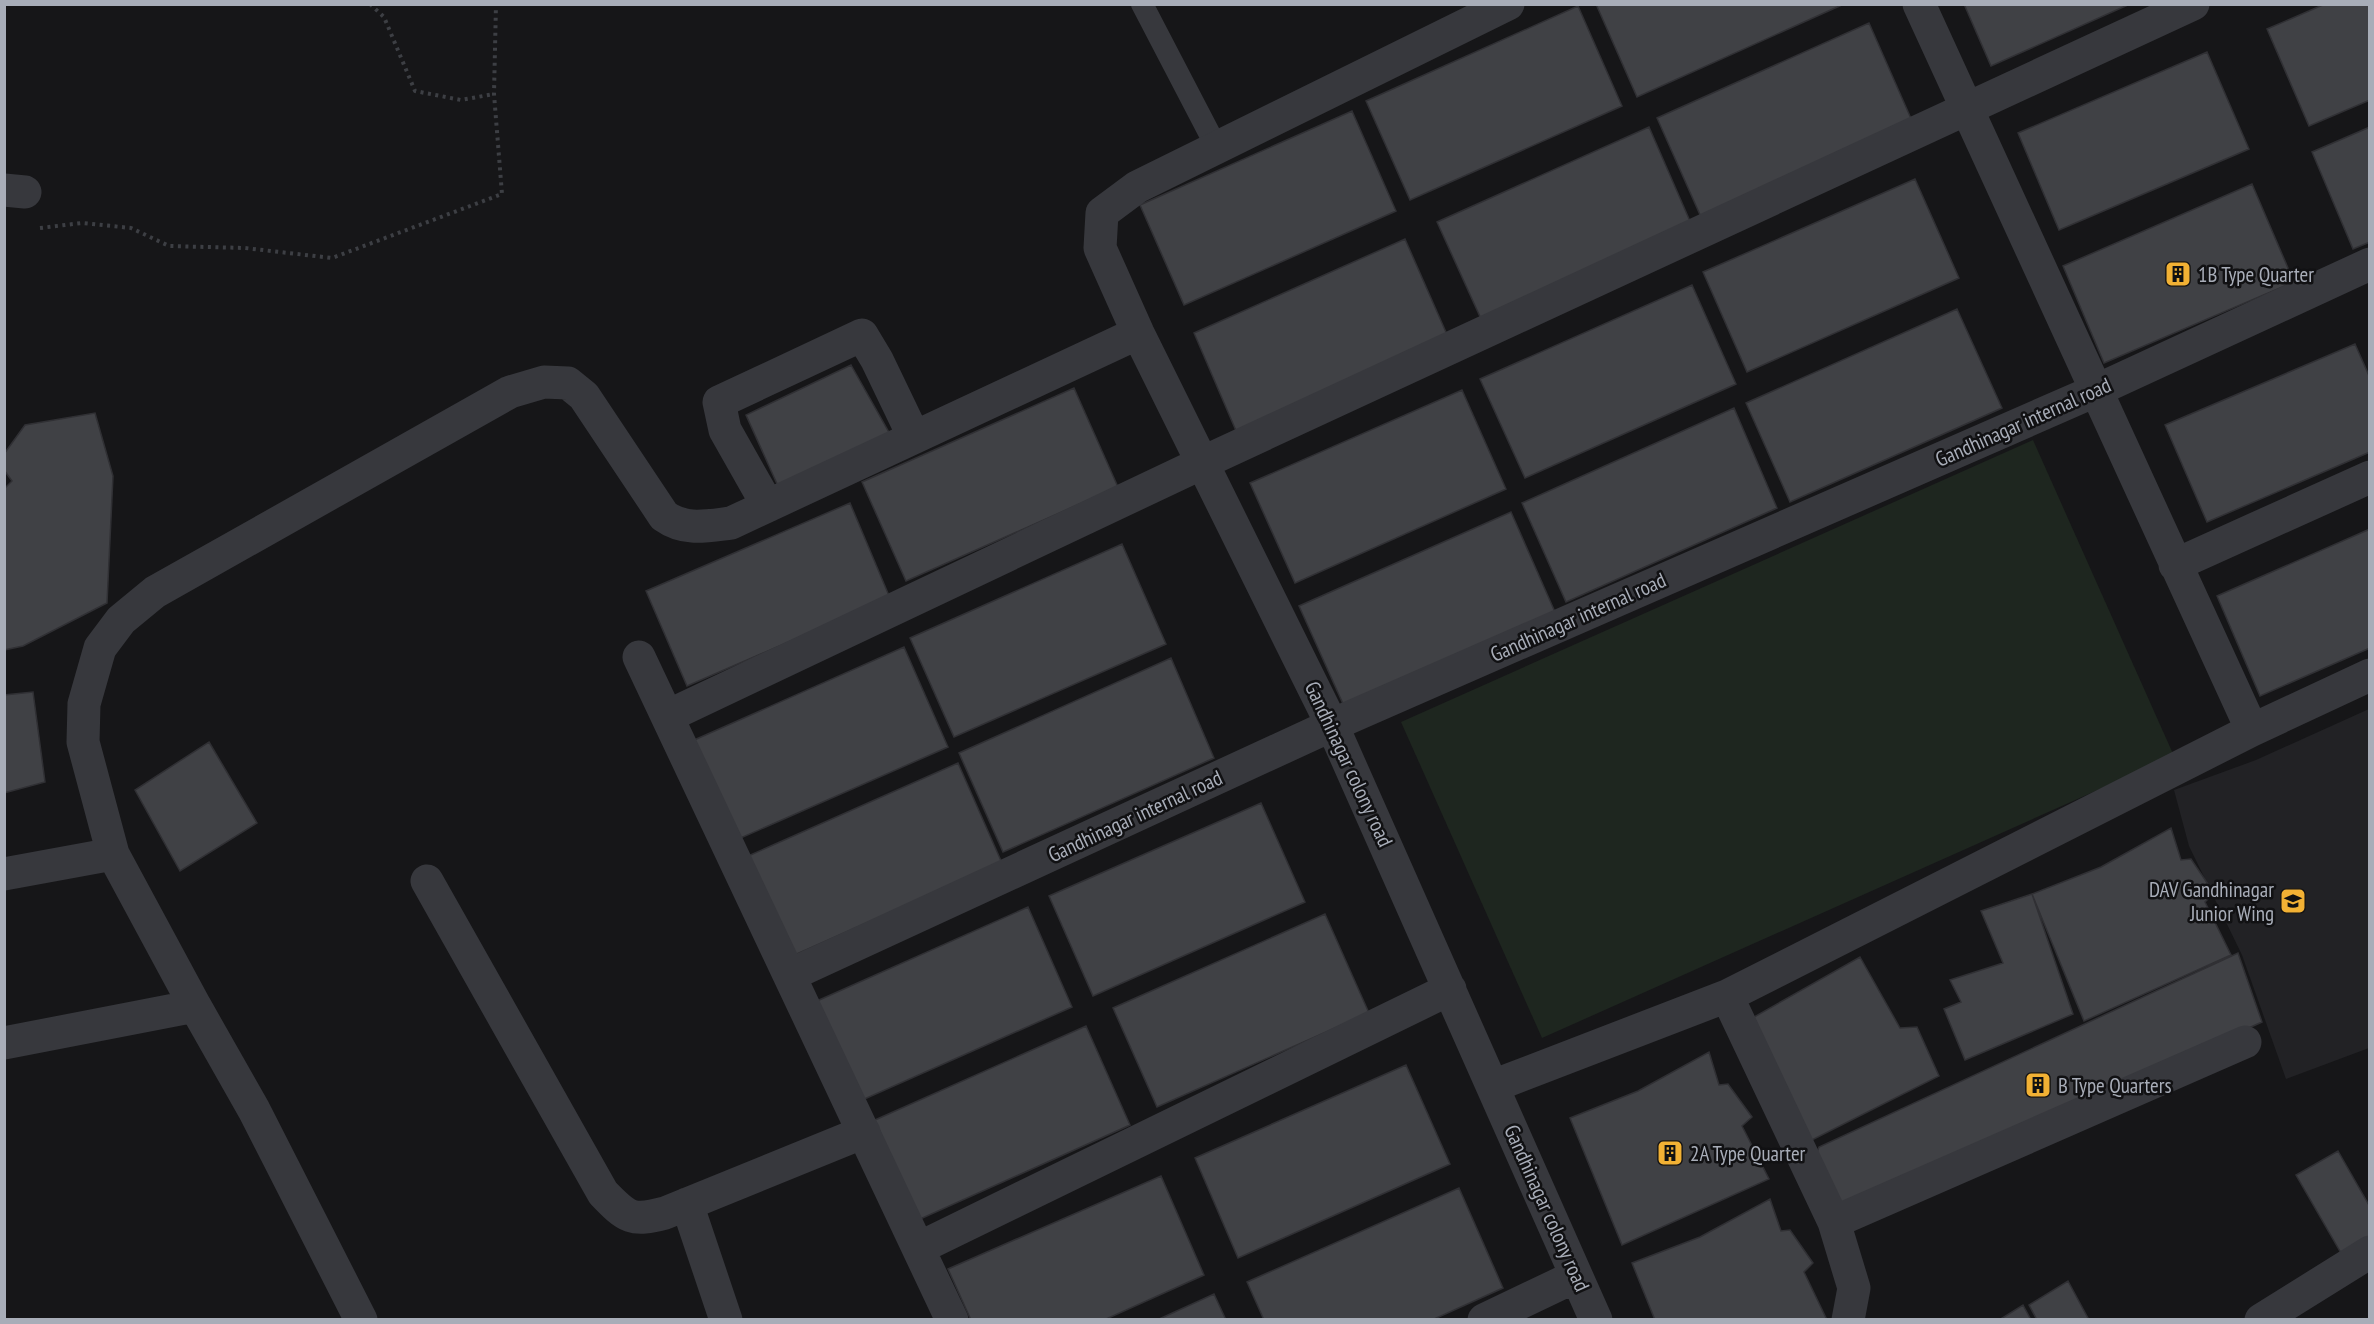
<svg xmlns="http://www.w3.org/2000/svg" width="2374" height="1324" font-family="'PT Sans Narrow',sans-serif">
<rect width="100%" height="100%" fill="#161618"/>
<path fill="#222225" d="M2369 709V1048L2286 1079 2242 955 2189 846 2174 790 2256 760Z"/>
<path fill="#1e261f" d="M2033 440 2174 756 1542 1038 1401 722Z"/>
<path fill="#404145" stroke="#303034" stroke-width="1.5" d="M1596 4H1844L1637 97Z
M1964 4H2130L1991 66Z
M2325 4H2370V100L2309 126 2267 29Z
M1578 6 1622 106 1410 200 1366 101Z
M1869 23 1913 123 1701 217 1657 118Z
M2207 52 2249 149 2059 230 2018 133Z
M1352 111 1396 211 1184 305 1140 205Z
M1649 127 1693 228 1482 321 1437 222Z
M2370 127V242L2353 249 2312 152Z
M1915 179 1959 278 1747 372 1703 272Z
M2252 184 2294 282 2104 363 2063 266Z
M1405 239 1449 339 1237 433 1194 333Z
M1692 285 1736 384 1525 478 1480 379Z
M1957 309 2002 408 1790 502 1746 403Z
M2355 344 2370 378V452L2207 522 2165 425Z
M851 365 891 436 778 486 746 415Z
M1074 388 1118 487 906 581 862 482Z
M1462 390 1506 489 1295 583 1250 483Z
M1734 408 1777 508 1566 602 1522 503Z
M95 413 113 476 107 603 23 646 4 650V489L12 481 4 470V454L25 425Z
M850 503 890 598 687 686 646 591Z
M1511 512 1555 612 1344 706 1299 606Z
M2370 529V648L2260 696 2217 596Z
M1122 544 1166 644 954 737 910 638Z
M904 647 948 747 736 840 692 741Z
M1171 658 1214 758 1003 852 959 753Z
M33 692 45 782 4 793V695Z
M209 742 257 823 180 871 135 790Z
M958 763 1002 863 790 957 746 857Z
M1261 803 1305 902 1093 996 1049 896Z
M2171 828 2181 860 2191 859 2214 893 2205 902 2231 955 2084 1021 2032 894 2101 867Z
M2032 894 2073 1014 1965 1060 1944 1009 1961 1002 1950 980 2003 963 1981 911Z
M1028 907 1072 1007 860 1101 817 1001Z
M1325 914 1369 1013 1157 1107 1113 1008Z
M2238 953 2262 1022 1839 1211 1815 1158 1819 1147Z
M1860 957 1900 1028 1917 1027 1939 1076 1806 1143 1754 1017Z
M1086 1026 1130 1125 918 1220 875 1120Z
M1709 1052 1719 1085 1728 1084 1752 1117 1742 1126 1769 1179 1622 1245 1570 1118 1638 1091Z
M1406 1065 1450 1164 1238 1258 1195 1158Z
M2338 1151 2370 1207V1237L2341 1253 2296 1175Z
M1161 1176 1204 1275 1104 1320H971L948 1269Z
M1459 1188 1503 1288 1432 1320H1264L1247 1282Z
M1770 1199 1781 1231 1790 1230 1813 1263 1804 1272 1827 1320H1655L1632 1263 1700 1237Z
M2068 1281 2089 1320H2037L2029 1305Z
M1214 1294 1226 1320H1157Z
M2023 1305 2031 1320H1999Z"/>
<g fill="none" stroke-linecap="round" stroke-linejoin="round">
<path stroke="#3d3f44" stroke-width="4" stroke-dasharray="3 4.5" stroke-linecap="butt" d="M370 4 384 17 415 91 461 100 494 94
M40 228 82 223 131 228 169 246 245 248 332 258 502 194 494 94 496 4"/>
<path stroke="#37383d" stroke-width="22" d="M1142 4 1217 148"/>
<path stroke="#37383d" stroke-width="33" d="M1508 4 1137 187 1102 213 1100 248 1138 333 1332 725 1596 1320
M1919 4 2252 730
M4 190 25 192
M768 506 725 430 719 402 862 335 877 360 914 437
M2175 565 2370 477
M639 657 952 1320
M668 716 1204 462 2193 4
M113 854 83 742 84 704 100 648 121 620 155 592 510 392 544 382 568 383 584 396 664 516C685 531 706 526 731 523L1138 333
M4 874 113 854 195 1006
M427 881 603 1193C627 1218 632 1222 665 1213L864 1132
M790 975 1332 725 2095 391 2370 264
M1727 996 1834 1222 2245 1042
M4 1043 195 1006 254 1110 361 1320
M1493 1086 1727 996 2252 730 2370 675
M687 1204 726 1320
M1834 1222 1854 1288 1848 1320
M919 1248 1450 989
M1484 1320 1576 1276
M2261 1320 2370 1252"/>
</g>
<defs>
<g id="building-square" transform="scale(1.35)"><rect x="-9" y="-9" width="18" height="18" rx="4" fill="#f2b134" stroke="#111113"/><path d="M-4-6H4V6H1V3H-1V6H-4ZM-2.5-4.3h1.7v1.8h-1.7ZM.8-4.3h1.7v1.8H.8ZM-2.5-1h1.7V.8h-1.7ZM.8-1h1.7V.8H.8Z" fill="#111"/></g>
<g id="school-square" transform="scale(1.35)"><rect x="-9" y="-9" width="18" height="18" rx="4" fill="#f2b134" stroke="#111113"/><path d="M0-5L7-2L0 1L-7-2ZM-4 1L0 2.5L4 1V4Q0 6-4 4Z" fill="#111"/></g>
</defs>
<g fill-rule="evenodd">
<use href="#building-square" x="2178" y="274"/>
<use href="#school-square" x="2293" y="901"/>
<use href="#building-square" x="2038" y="1085"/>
<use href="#building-square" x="1670" y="1153"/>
</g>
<g text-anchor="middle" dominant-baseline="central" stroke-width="5" stroke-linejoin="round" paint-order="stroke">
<g font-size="21" fill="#a8adb8" stroke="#111113" text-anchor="start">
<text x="2198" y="274">1B Type Quarter</text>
<text x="2274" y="889" text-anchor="end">DAV Gandhinagar<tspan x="2274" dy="24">Junior Wing</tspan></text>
<text x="2058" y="1085">B Type Quarters</text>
<text x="1690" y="1153">2A Type Quarter</text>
</g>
<g font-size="21" fill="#a8adb8" stroke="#111113">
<text transform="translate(2023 422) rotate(-24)">Gandhinagar internal road</text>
<text transform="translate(1578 617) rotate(-24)">Gandhinagar internal road</text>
<text transform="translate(1349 764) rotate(65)">Gandhinagar colony road</text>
<text transform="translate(1135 816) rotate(-25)">Gandhinagar internal road</text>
<text transform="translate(1547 1208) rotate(66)">Gandhinagar colony road</text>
</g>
</g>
<rect width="2374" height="1324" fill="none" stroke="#a8adb8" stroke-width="12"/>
</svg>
